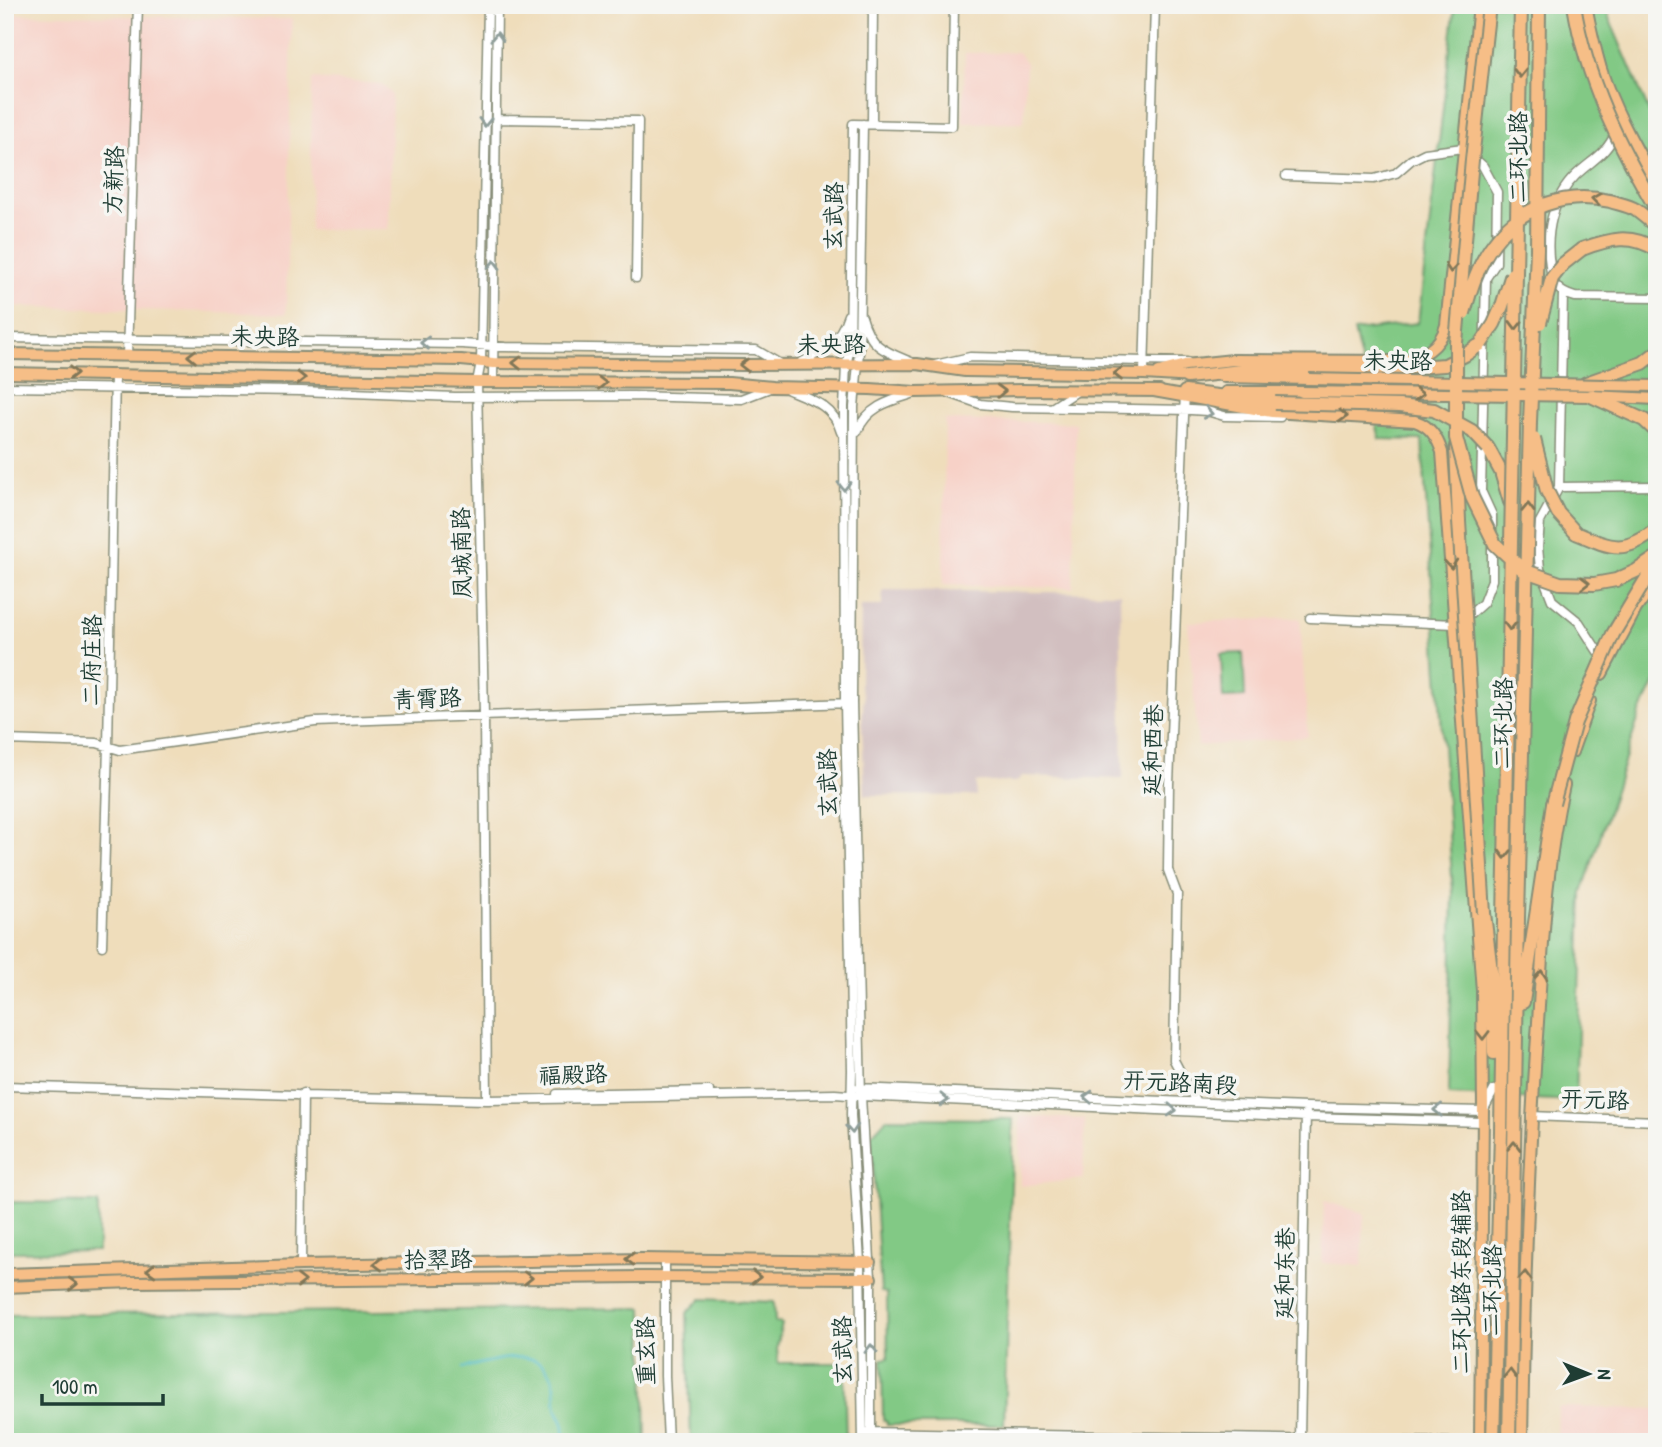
<svg xmlns="http://www.w3.org/2000/svg" width="1662" height="1447" font-family="'Patrick Hand','LXGW WenKai TC',sans-serif">
<rect width="100%" height="100%" fill="#f6f6f2"/>
<filter id="ink" filterUnits="userSpaceOnUse"><feTurbulence type="fractalNoise" baseFrequency=".0143" numOctaves="2"/><feDisplacementMap in="SourceGraphic" scale="14" xChannelSelector="R" yChannelSelector="G"/><feConvolveMatrix kernelMatrix="1 2 1 2 8 2 1 2 1" color-interpolation-filters="sRGB"/></filter>
<filter id="wash" filterUnits="userSpaceOnUse"><feTurbulence type="fractalNoise" baseFrequency=".00686" numOctaves="4" result="noise"/><feDisplacementMap in="SourceGraphic" scale="28" xChannelSelector="R" yChannelSelector="G"/><feGaussianBlur stdDeviation="1.57" result="paint"/><feColorMatrix in="noise" values="0 0 0 0 0 0 0 0 0 0 0 0 0 0 0 0 0 1.4 0 .05"/><feComposite in="paint" operator="in"/></filter>
<g filter="url(#wash)">
<rect width="100%" height="100%" fill="#efddbb"/>
<path fill="#f7d1c7" d="M5 14 292 19 286 314 5 306Z
M1018 52 1026 63 1024 122 963 123 965 53Z
M312 79 381 84 392 94 389 229 310 230Z
M945 420 1076 423 1073 588 943 585Z
M1300 618 1308 737 1198 746 1188 622Z
M1020 1116 1085 1119 1083 1179 1020 1186Z
M1324 1201 1364 1213 1362 1266 1322 1263Z
M1558 1407 1657 1409V1442H1557Z"/>
<path fill="#d2bfc0" d="M883 590 1120 593 1123 779 1022 776 1016 782H976V796L865 795 862 723 864 698 860 686 861 606H882Z"/>
<path fill="#82c985" stroke="#50835c" stroke-width="2" d="M1455 5H1607L1609 18 1657 130V678L1640 713 1582 893 1576 1101 1449 1095 1453 892 1422 440 1380 439 1354 331 1418 323Z
M1243 653 1245 697 1223 698 1221 654Z
M887 1118 1013 1119 1004 1425H887V1422L883 1420 882 1359 888 1358 887 1293 881 1292 871 1135Z
M5 1202 98 1203V1251L5 1252Z
M701 1299 774 1302 775 1322 782 1324 777 1347 778 1363H844L846 1442H691L687 1313Z
M643 1308 646 1442H5V1315Z"/>
<g fill="none" stroke-linecap="round" stroke-linejoin="round">
<path stroke="#4fbcca" stroke-width="2.5" d="M463 1368C491 1362 544 1341 554 1383 556 1390 555 1398 556 1405 556 1412 559 1414 562 1420 565 1427 565 1434 563 1442"/>
</g>
</g>
<g filter="url(#ink)">
<g fill="none" stroke-linecap="round" stroke-linejoin="round">
<g stroke="#878d78" stroke-width="11">
<path id="minor" d="M496 119 638 121 636 278
M863 124 859 352 854 407 852 702 861 1096 871 1278V1442
M872 124 873 5
M1616 132C1606 155 1593 159 1576 175 1552 198 1545 234 1550 266 1552 284 1557 292 1575 297L1657 298
M1286 176 1374 179 1396 173 1411 160 1425 153 1463 148 1483 166 1497 192 1496 263 1486 278 1481 491 1492 515V580L1483 603 1465 619 1456 624 1310 618
M1563 293 1559 487 1540 522 1538 547 1540 569 1552 600 1579 622 1604 661
M862 317C870 347 884 351 911 362
M5 338 462 344 506 347 756 350 780 364
M127 356 138 5
M800 363C823 352 840 341 848 315
M935 365 970 357 1187 362
M1144 374 1155 5
M493 382 497 5
M5 387 301 391 455 397 633 396 741 399 770 388
M789 390C811 399 834 406 841 432
M1185 392 1169 784 1168 870 1177 894 1174 1060 1196 1102
M949 393 980 404 1012 407 1191 410 1207 411 1224 416 1280 417
M1053 407 1079 390
M857 432C867 407 889 401 912 394
M1559 487 1657 486
M5 740 97 743 120 750 315 722 849 703
M102 946 108 746 115 374
M5 1086 296 1095 303 1096 487 1100 835 1094 861 1096 1306 1117 1483 1122
M858 1088 1306 1107 1483 1111 1494 1090
M557 1094 709 1091
M487 1100 484 715 477 382 481 362 488 5
M1531 1116 1657 1121
M665 1260V1376L668 1442
M301 1265 303 1093
M866 1432 1449 1442
M1300 1439 1306 1113
M863 1442 860 1262 851 1115 852 1070 845 703 844 407 846 366 850 348 853 124 952 126 954 5"/>
</g>
<g stroke="#878d78" stroke-width="14">
<path id="major" d="M1586 5C1590 26 1595 48 1601 69 1614 110 1636 148 1657 186
M5 354 461 360 493 363 744 365 917 364 965 371 1144 374 1194 377
M1159 372 1185 365 1233 360 1401 361C1423 357 1440 348 1446 325L1479 5
M5 373 477 382 729 383 772 387 870 389 916 392 1021 390 1160 391
M1224 377 1309 379
M1154 391 1272 412 1415 421C1430 426 1437 437 1442 452L1482 991 1483 1111 1480 1442
M1226 392H1302
M1602 674 1636 609 1657 579
M1572 752 1590 701
M5 1274 301 1265 642 1259 870 1262
M5 1287 132 1282 642 1277 871 1278
M1522 1442C1524 1302 1528 1162 1538 1022 1543 943 1546 862 1564 785"/>
</g>
<g stroke="#878d78" stroke-width="16">
<path id="highway" d="M1582 249C1609 239 1631 233 1657 250
M1187 377 1269 368H1399L1445 365 1465 355 1481 344
M1586 383 1643 363 1657 352
M1185 392 1275 403
M1456 446 1459 521
M1488 448 1501 472 1510 502
M1576 533C1611 548 1624 555 1657 529
M1484 913 1491 971 1494 1053
M1523 1002 1553 804
M1493 1442 1501 1131 1504 920
M1509 1442 1518 919"/>
</g>
<use href="#minor" stroke="#fff" stroke-width="8"/>
<use href="#major" stroke="#f6be87" stroke-width="10"/>
<use href="#highway" stroke="#f6be87" stroke-width="12"/>
<g stroke="#878d78" stroke-width="14" stroke-linecap="butt">
<path id="major-bridge" d="M1309 379 1657 386
M1302 392 1591 396 1657 399"/>
</g>
<g stroke="#878d78" stroke-width="16" stroke-linecap="butt">
<path id="highway-bridge" d="M1489 5 1472 160 1456 343V438L1472 497 1495 544 1523 570 1560 583 1594 584 1616 580 1636 571 1657 557
M1574 5C1586 80 1619 146 1657 210
M1464 313C1471 288 1478 264 1494 243 1521 206 1566 191 1610 201 1619 204 1628 205 1636 210 1643 215 1650 221 1657 227
M1540 323 1552 278 1563 264 1582 249
M1481 344 1494 324 1502 306 1512 274
M1591 396 1644 420 1657 432
M1275 403 1399 406 1434 410 1472 431 1488 448
M1534 439 1547 491 1558 513 1576 533
M1459 521 1484 913
M1553 804 1575 722 1613 634 1657 561
M1518 919 1530 422 1537 249 1539 5
M1504 920 1521 5"/>
</g>
<use href="#major-bridge" stroke="#f6be87" stroke-width="10"/>
<use href="#highway-bridge" stroke="#f6be87" stroke-width="12"/>
</g>
<defs><path id="oneway-chevron" d="M-2-3.5L2.5 0L-2 3.5" fill="none" stroke-width="1.6" stroke-linecap="round" stroke-linejoin="round" transform="scale(1.75)"/></defs>
<g stroke="#8f9e9a">
<use href="#oneway-chevron" transform="translate(497 37) rotate(-89)"/>
<use href="#oneway-chevron" transform="translate(485 122) rotate(91)"/>
<use href="#oneway-chevron" transform="translate(494 265) rotate(-89)"/>
<use href="#oneway-chevron" transform="translate(425 343) rotate(-179)"/>
<use href="#oneway-chevron" transform="translate(1208 413) rotate(11)"/>
<use href="#oneway-chevron" transform="translate(844 486) rotate(90)"/>
<use href="#oneway-chevron" transform="translate(1088 1097) rotate(-177)"/>
<use href="#oneway-chevron" transform="translate(944 1100) rotate(3)"/>
<use href="#oneway-chevron" transform="translate(1172 1110) rotate(3)"/>
<use href="#oneway-chevron" transform="translate(1438 1110) rotate(-179)"/>
<use href="#oneway-chevron" transform="translate(852 1129) rotate(86)"/>
<use href="#oneway-chevron" transform="translate(871 1349) rotate(-90)"/>
</g>
<g stroke="#807759">
<use href="#oneway-chevron" transform="translate(1520 73) rotate(91)"/>
<use href="#oneway-chevron" transform="translate(1596 199) rotate(-172)"/>
<use href="#oneway-chevron" transform="translate(1451 268) rotate(96)"/>
<use href="#oneway-chevron" transform="translate(1516 325) rotate(91)"/>
<use href="#oneway-chevron" transform="translate(192 356) rotate(-179)"/>
<use href="#oneway-chevron" transform="translate(517 363) rotate(-179)"/>
<use href="#oneway-chevron" transform="translate(744 365) rotate(-180)"/>
<use href="#oneway-chevron" transform="translate(73 373) rotate(1)"/>
<use href="#oneway-chevron" transform="translate(1118 374) rotate(-179)"/>
<use href="#oneway-chevron" transform="translate(301 378) rotate(1)"/>
<use href="#oneway-chevron" transform="translate(602 383)"/>
<use href="#oneway-chevron" transform="translate(1001 391) rotate(-2)"/>
<use href="#oneway-chevron" transform="translate(1419 394) rotate(1)"/>
<use href="#oneway-chevron" transform="translate(1343 416) rotate(3)"/>
<use href="#oneway-chevron" transform="translate(1528 508) rotate(-89)"/>
<use href="#oneway-chevron" transform="translate(1451 564) rotate(85)"/>
<use href="#oneway-chevron" transform="translate(1585 583)"/>
<use href="#oneway-chevron" transform="translate(1510 626) rotate(91)"/>
<use href="#oneway-chevron" transform="translate(1505 854) rotate(91)"/>
<use href="#oneway-chevron" transform="translate(1541 975) rotate(-86)"/>
<use href="#oneway-chevron" transform="translate(1483 1035) rotate(90)"/>
<use href="#oneway-chevron" transform="translate(1514 1146) rotate(-89)"/>
<use href="#oneway-chevron" transform="translate(630 1259) rotate(179)"/>
<use href="#oneway-chevron" transform="translate(378 1264) rotate(179)"/>
<use href="#oneway-chevron" transform="translate(151 1270) rotate(178)"/>
<use href="#oneway-chevron" transform="translate(1525 1276) rotate(-88)"/>
<use href="#oneway-chevron" transform="translate(756 1277) rotate(1)"/>
<use href="#oneway-chevron" transform="translate(528 1278) rotate(-1)"/>
<use href="#oneway-chevron" transform="translate(301 1281)"/>
<use href="#oneway-chevron" transform="translate(73 1284) rotate(-2)"/>
<use href="#oneway-chevron" transform="translate(1510 1374) rotate(-89)"/>
</g>
</g>
<g text-anchor="middle" dominant-baseline="central" stroke-width="7" stroke-linejoin="round" paint-order="stroke">
<g font-size="23" fill="#1f3d34" stroke="#f6f6f2">
<text transform="translate(1517 157) rotate(-90)">二环北路</text>
<text transform="translate(113 180) rotate(-88)">方新路</text>
<text transform="translate(833 216) rotate(-89)">玄武路</text>
<text transform="translate(265 336) rotate(1)">未央路</text>
<text transform="translate(831 344) rotate(-1)">未央路</text>
<text transform="translate(1398 360) rotate(1)">未央路</text>
<text transform="translate(461 553) rotate(-91)">凤城南路</text>
<text transform="translate(91 660) rotate(-89)">二府庄路</text>
<text transform="translate(427 698) rotate(-2)">青霄路</text>
<text transform="translate(1502 723) rotate(-89)">二环北路</text>
<text transform="translate(1152 750) rotate(-88)">延和西巷</text>
<text transform="translate(827 783) rotate(-91)">玄武路</text>
<text transform="translate(573 1074) rotate(-2)">福殿路</text>
<text transform="translate(1180 1082) rotate(3)">开元路南段</text>
<text transform="translate(1595 1099) rotate(2)">开元路</text>
<text transform="translate(438 1259) rotate(-1)">拾翠路</text>
<text transform="translate(1284 1273) rotate(-89)">延和东巷</text>
<text transform="translate(1460 1282) rotate(-90)">二环北路东段辅路</text>
<text transform="translate(1491 1290) rotate(-89)">二环北路</text>
<text transform="translate(842 1350) rotate(-91)">玄武路</text>
<text transform="translate(645 1351) rotate(-91)">重玄路</text>
</g>
</g>
<rect width="1662" height="1447" fill="none" stroke="#f6f6f2" stroke-width="28"/>
<g transform="translate(1588 1374) rotate(91)" stroke="#f6f6f2" stroke-width="5" paint-order="stroke">
<path d="M0-5L12 26L0 18L-12 26Z" fill="#1f3d34"/>
<text y="-10" font-size="19" font-weight="bold" text-anchor="middle" fill="#1f3d34">N</text>
</g>
<path d="M42 1394v10h121v-10" fill="none" stroke="#1f3d34" stroke-width="3.5"/>
<text x="52" y="1394" font-size="21" fill="#1f3d34" stroke="#f6f6f2" stroke-width="5" paint-order="stroke">100 m</text>
</svg>
